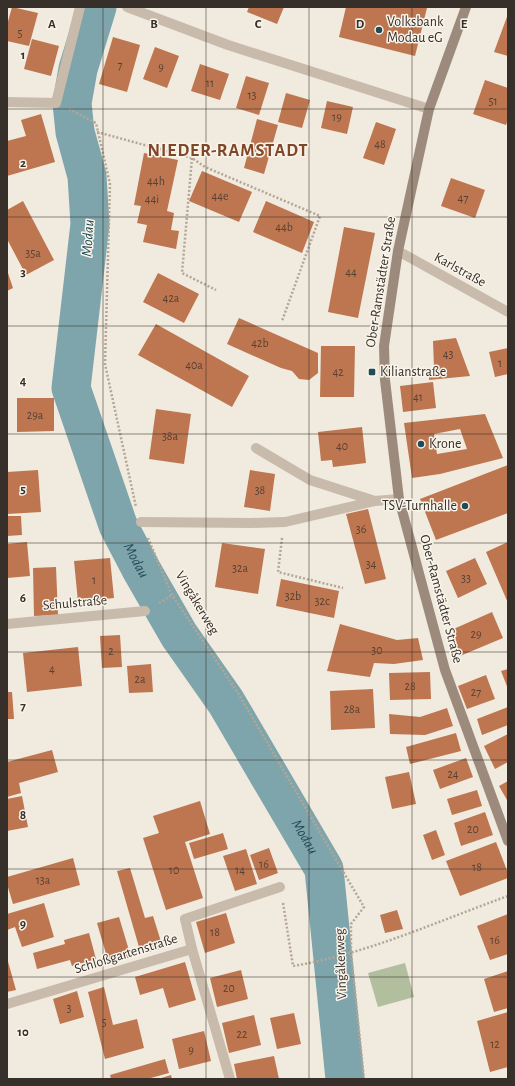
<svg xmlns="http://www.w3.org/2000/svg" width="515" height="1086" font-family="'Alegreya Sans',sans-serif">
<rect width="100%" height="100%" fill="#f1eade"/>
<path fill="#b1bf9f" d="M405 963 414 997 378 1007 368 973Z"/>
<g fill="none" stroke-linecap="round" stroke-linejoin="round">
<path stroke="#7fa5ac" stroke-width="39" id="s1" d="M97 7 78 69 72 103 75 132 87 176 90 224 71 388 118 525 141 569 179 635 226 702 324 869 345 1079"/>
</g>
<path fill="#bd7650" fill-rule="evenodd" d="M12 7 38 13 29 46 7 41V25Z
M249 7H284L277 24 247 12Z
M346 7 427 8 415 56 339 37Z
M508 14V56L494 52Z
M113 37 140 45 127 92 99 84Z
M32 39 59 46 51 76 24 69Z
M155 47 179 56 167 88 143 79Z
M200 64 229 74 220 100 191 91Z
M246 76 269 83 259 115 236 108Z
M485 80 508 88V119L506 125 473 114Z
M286 93 310 100 302 128 278 122Z
M327 101 353 107 347 134 321 128Z
M41 114 55 162 7 176V141L26 136 21 120Z
M257 119 278 125 264 174 244 168Z
M376 122 396 129 384 165 363 158Z
M144 153 178 160 167 211 174 213 171 230 179 231 176 249 143 242 147 225 137 223 141 206 134 205Z
M202 171 252 192 239 222 189 201Z
M451 178 485 190 475 218 441 206Z
M23 201 54 260 26 275 7 239V210Z
M266 201 314 222 302 253 253 232Z
M344 227 375 233 358 318 328 312Z
M7 270 13 288 7 291Z
M158 273 199 294 184 323 143 302Z
M239 318 318 353V373L309 380 299 379 292 371 281 368 227 344Z
M156 324 249 376 232 407 138 355Z
M456 338 470 376 429 380V368H434L433 341Z
M321 346H355L354 397H320Z
M508 348V374L495 377 489 352Z
M433 382 436 408 403 412 400 386Z
M17 398H54V431L17 432Z
M156 409 191 414 184 464 149 459Z
M485 414 503 458 440 474 412 478 404 423ZM460 429 467 449 437 454 434 434Z
M362 427 366 463 333 467 332 460 321 461 318 432Z
M508 465V513L436 540 420 499Z
M38 470 41 512 7 514V472Z
M250 470 275 474 270 511 244 507Z
M368 509 386 579 365 584 346 514Z
M7 516H21L22 535 7 536Z
M27 542 30 576 7 578V544Z
M508 542V603L486 552Z
M222 543 265 549 258 594 215 587Z
M110 558 114 598 78 602 74 561Z
M475 558 487 584 458 598 446 571Z
M56 567 58 615 34 616 33 568Z
M281 579 339 591 334 618 276 606Z
M492 612 503 638 460 656 449 631Z
M340 624 397 640 418 638 423 660 394 664 374 663 370 677 327 671Z
M120 635 122 667 102 668 100 636Z
M78 647 82 686 27 692 23 653Z
M151 664 153 692 129 693 127 666Z
M508 669V689L501 671Z
M430 672 431 699 390 700 389 673Z
M486 675 495 699 467 709 458 686Z
M373 689 375 728 331 730 330 691Z
M7 692H12L14 719H7Z
M508 707V725L482 735 477 719Z
M447 708 453 726 425 735 390 734 389 714 420 717Z
M456 733 461 751 410 764 406 747Z
M508 734V762L495 769 484 746Z
M52 750 58 772 19 783 21 793 7 797V762Z
M466 758 473 777 440 789 433 770Z
M409 772 416 804 392 809 385 777Z
M508 781V800H507L499 786Z
M477 790 482 806 452 815 447 799Z
M22 796 28 827 7 831V799Z
M200 801 210 834 185 842 203 898 166 910 143 838 159 833 153 816Z
M485 812 493 835 461 846 454 823Z
M436 830 445 855 432 860 423 835Z
M223 833 228 849 194 859 189 843Z
M496 842 508 873V878L460 896 446 861Z
M269 848 278 873 259 880 250 855Z
M246 849 257 884 235 891 223 856Z
M73 858 80 885 13 904 7 884V877Z
M130 868 145 918 153 916 163 948 141 954 117 871Z
M44 903 54 937 22 947 15 927 7 930V914Z
M397 910 403 929 385 933 380 915Z
M226 913 235 943 205 953 196 922Z
M508 914V954L490 960 477 926Z
M119 917 131 957 109 964 97 923Z
M89 933 96 959 72 966 70 960 37 969 33 953 65 944 64 940Z
M7 958 16 990 7 992Z
M185 962 196 1000 169 1008 163 988 140 995 135 977Z
M241 970 248 999 217 1007 210 978Z
M508 971V1008L494 1012 484 979Z
M104 987 113 1025 137 1019 144 1048 105 1059 88 992Z
M77 991 84 1017 60 1024 53 999Z
M508 1012V1067L490 1072 477 1021Z
M294 1013 301 1044 277 1049 270 1018Z
M254 1015 261 1045 229 1053 222 1023Z
M204 1031 211 1061 179 1069 172 1039Z
M274 1056 279 1079H237L234 1064Z
M165 1059 169 1073 147 1079H111L110 1075Z
M171 1075 172 1079H158Z"/>
<g fill="none" stroke-linecap="round" stroke-linejoin="round">
<path stroke="#b4a695" stroke-width="2.5" stroke-dasharray="2 2" stroke-linecap="butt" d="M69 109 96 123 110 184 105 364 136 507
M97 132 192 158 205 167 320 216 282 321
M192 158 182 273 216 290
M148 538 172 595 238 693 364 907 351 924V953L364 1079
M282 538 278 572 343 588
M159 603 172 595
M283 903 293 966C367 954 438 921 508 896"/>
<path stroke="#c8bbab" stroke-width="10" d="M256 448 310 480 375 501
M141 522 251 523 285 522 375 501 399 499
M192 949 185 919 280 887"/>
<path stroke="#c8bbab" stroke-width="10" d="M127 7 228 45 429 109
M7 102 56 103 80 7
M398 251 508 312
M7 624 145 611
M7 1004 192 949 230 1079"/>
<path stroke="#9c8b7c" stroke-width="10" d="M466 7 429 109 398 251 384 346 385 380 399 499 445 670 508 841"/>
</g>
<path fill="none" stroke="#362f2a" stroke-width="1" stroke-opacity="0.55" d="M103 7V1079M206 7V1079M309 7V1079M412 7V1079M7 109H508M7 217H508M7 326H508M7 434H508M7 543H508M7 652H508M7 760H508M7 869H508M7 977H508"/>
<g fill="#224c55" stroke="#f9f4ea" stroke-width="1.5">
<circle cx="379" cy="30" r="4"/>
<rect x="368" y="368" width="8" height="8" rx="2"/>
<circle cx="421" cy="444" r="4"/>
<circle cx="465" cy="506" r="4"/>
</g>
<g text-anchor="middle" dominant-baseline="central" stroke-width="3" stroke-linejoin="round" paint-order="stroke">
<g font-size="12" fill="#584134">
<text x="20" y="33">5</text>
<text x="120" y="65">7</text>
<text x="161" y="67">9</text>
<text x="210" y="83">11</text>
<text x="252" y="95">13</text>
<text x="493" y="101">51</text>
<text x="337" y="117">19</text>
<text x="380" y="144">48</text>
<text x="156" y="181">44h</text>
<text x="220" y="196">44e</text>
<text x="463" y="198">47</text>
<text x="152" y="199">44i</text>
<text x="284" y="227">44b</text>
<text x="33" y="253">35a</text>
<text x="351" y="272">44</text>
<text x="171" y="298">42a</text>
<text x="260" y="343">42b</text>
<text x="448" y="354">43</text>
<text x="500" y="363">1</text>
<text x="194" y="365">40a</text>
<text x="338" y="372">42</text>
<text x="418" y="397">41</text>
<text x="35" y="415">29a</text>
<text x="170" y="436">38a</text>
<text x="342" y="446">40</text>
<text x="260" y="490">38</text>
<text x="361" y="529">36</text>
<text x="371" y="564">34</text>
<text x="240" y="568">32a</text>
<text x="466" y="578">33</text>
<text x="94" y="580">1</text>
<text x="293" y="596">32b</text>
<text x="322" y="601">32c</text>
<text x="476" y="634">29</text>
<text x="377" y="650">30</text>
<text x="111" y="651">2</text>
<text x="52" y="669">4</text>
<text x="140" y="679">2a</text>
<text x="410" y="686">28</text>
<text x="476" y="692">27</text>
<text x="352" y="709">28a</text>
<text x="453" y="774">24</text>
<text x="473" y="829">20</text>
<text x="264" y="864">16</text>
<text x="477" y="867">18</text>
<text x="174" y="870">10</text>
<text x="240" y="870">14</text>
<text x="43" y="880">13a</text>
<text x="215" y="932">18</text>
<text x="495" y="940">16</text>
<text x="229" y="988">20</text>
<text x="69" y="1008">3</text>
<text x="104" y="1022">5</text>
<text x="242" y="1034">22</text>
<text x="495" y="1044">12</text>
<text x="191" y="1050">9</text>
</g>
<g font-size="14" fill="#362f2a" stroke="#f9f4ea" text-anchor="start">
<text x="387" y="22">Volksbank<tspan x="387" dy="16">Modau eG</tspan></text>
<text x="380" y="372">Kilianstraße</text>
<text x="429" y="444">Krone</text>
<text x="457" y="506" text-anchor="end">TSV-Turnhalle</text>
</g>
<g font-size="14" fill="#362f2a" stroke="#f9f4ea">
<text transform="translate(460 270) rotate(29)">Karlstraße</text>
<text transform="translate(381 282) rotate(-81)">Ober-Ramstädter Straße</text>
<text transform="translate(441 599) rotate(75)">Ober-Ramstädter Straße</text>
<text transform="translate(75 603) rotate(-5)">Schulstraße</text>
<text transform="translate(197 603) rotate(59)">Vingåkerweg</text>
<text transform="translate(126 954) rotate(-17)">Schloßgartenstraße</text>
<text transform="translate(341 964) rotate(-92)">Vingåkerweg</text>
</g>
<g font-size="15" font-style="italic" fill="#224c55" stroke="#f9f4ea">
<text transform="translate(88 238) rotate(-86)">Modau</text>
<text stroke="none"><textPath href="#s1" startOffset="572">Modau</textPath></text>
<text stroke="none"><textPath href="#s1" startOffset="896">Modau</textPath></text>
</g>
<g font-size="18" font-weight="bold" letter-spacing="1" fill="#804628" stroke="#f9f4ea">
<text x="228" y="151">NIEDER-RAMSTADT</text>
</g>
</g>
<g font-size="13" text-anchor="middle" font-weight="bold" fill="#362f2a" stroke="#f9f4ea" stroke-width="3" stroke-linejoin="round" paint-order="stroke">
<text x="52" y="28">A</text>
<text x="154" y="28">B</text>
<text x="258" y="28">C</text>
<text x="360" y="28">D</text>
<text x="464" y="28">E</text>
<text x="23" y="59">1</text>
<text x="23" y="167">2</text>
<text x="23" y="276">3</text>
<text x="23" y="385">4</text>
<text x="23" y="493">5</text>
<text x="23" y="602">6</text>
<text x="23" y="710">7</text>
<text x="23" y="819">8</text>
<text x="23" y="928">9</text>
<text x="23" y="1036">10</text>
</g>
<rect width="515" height="1086" fill="none" stroke="#362f2a" stroke-width="16"/>
</svg>
